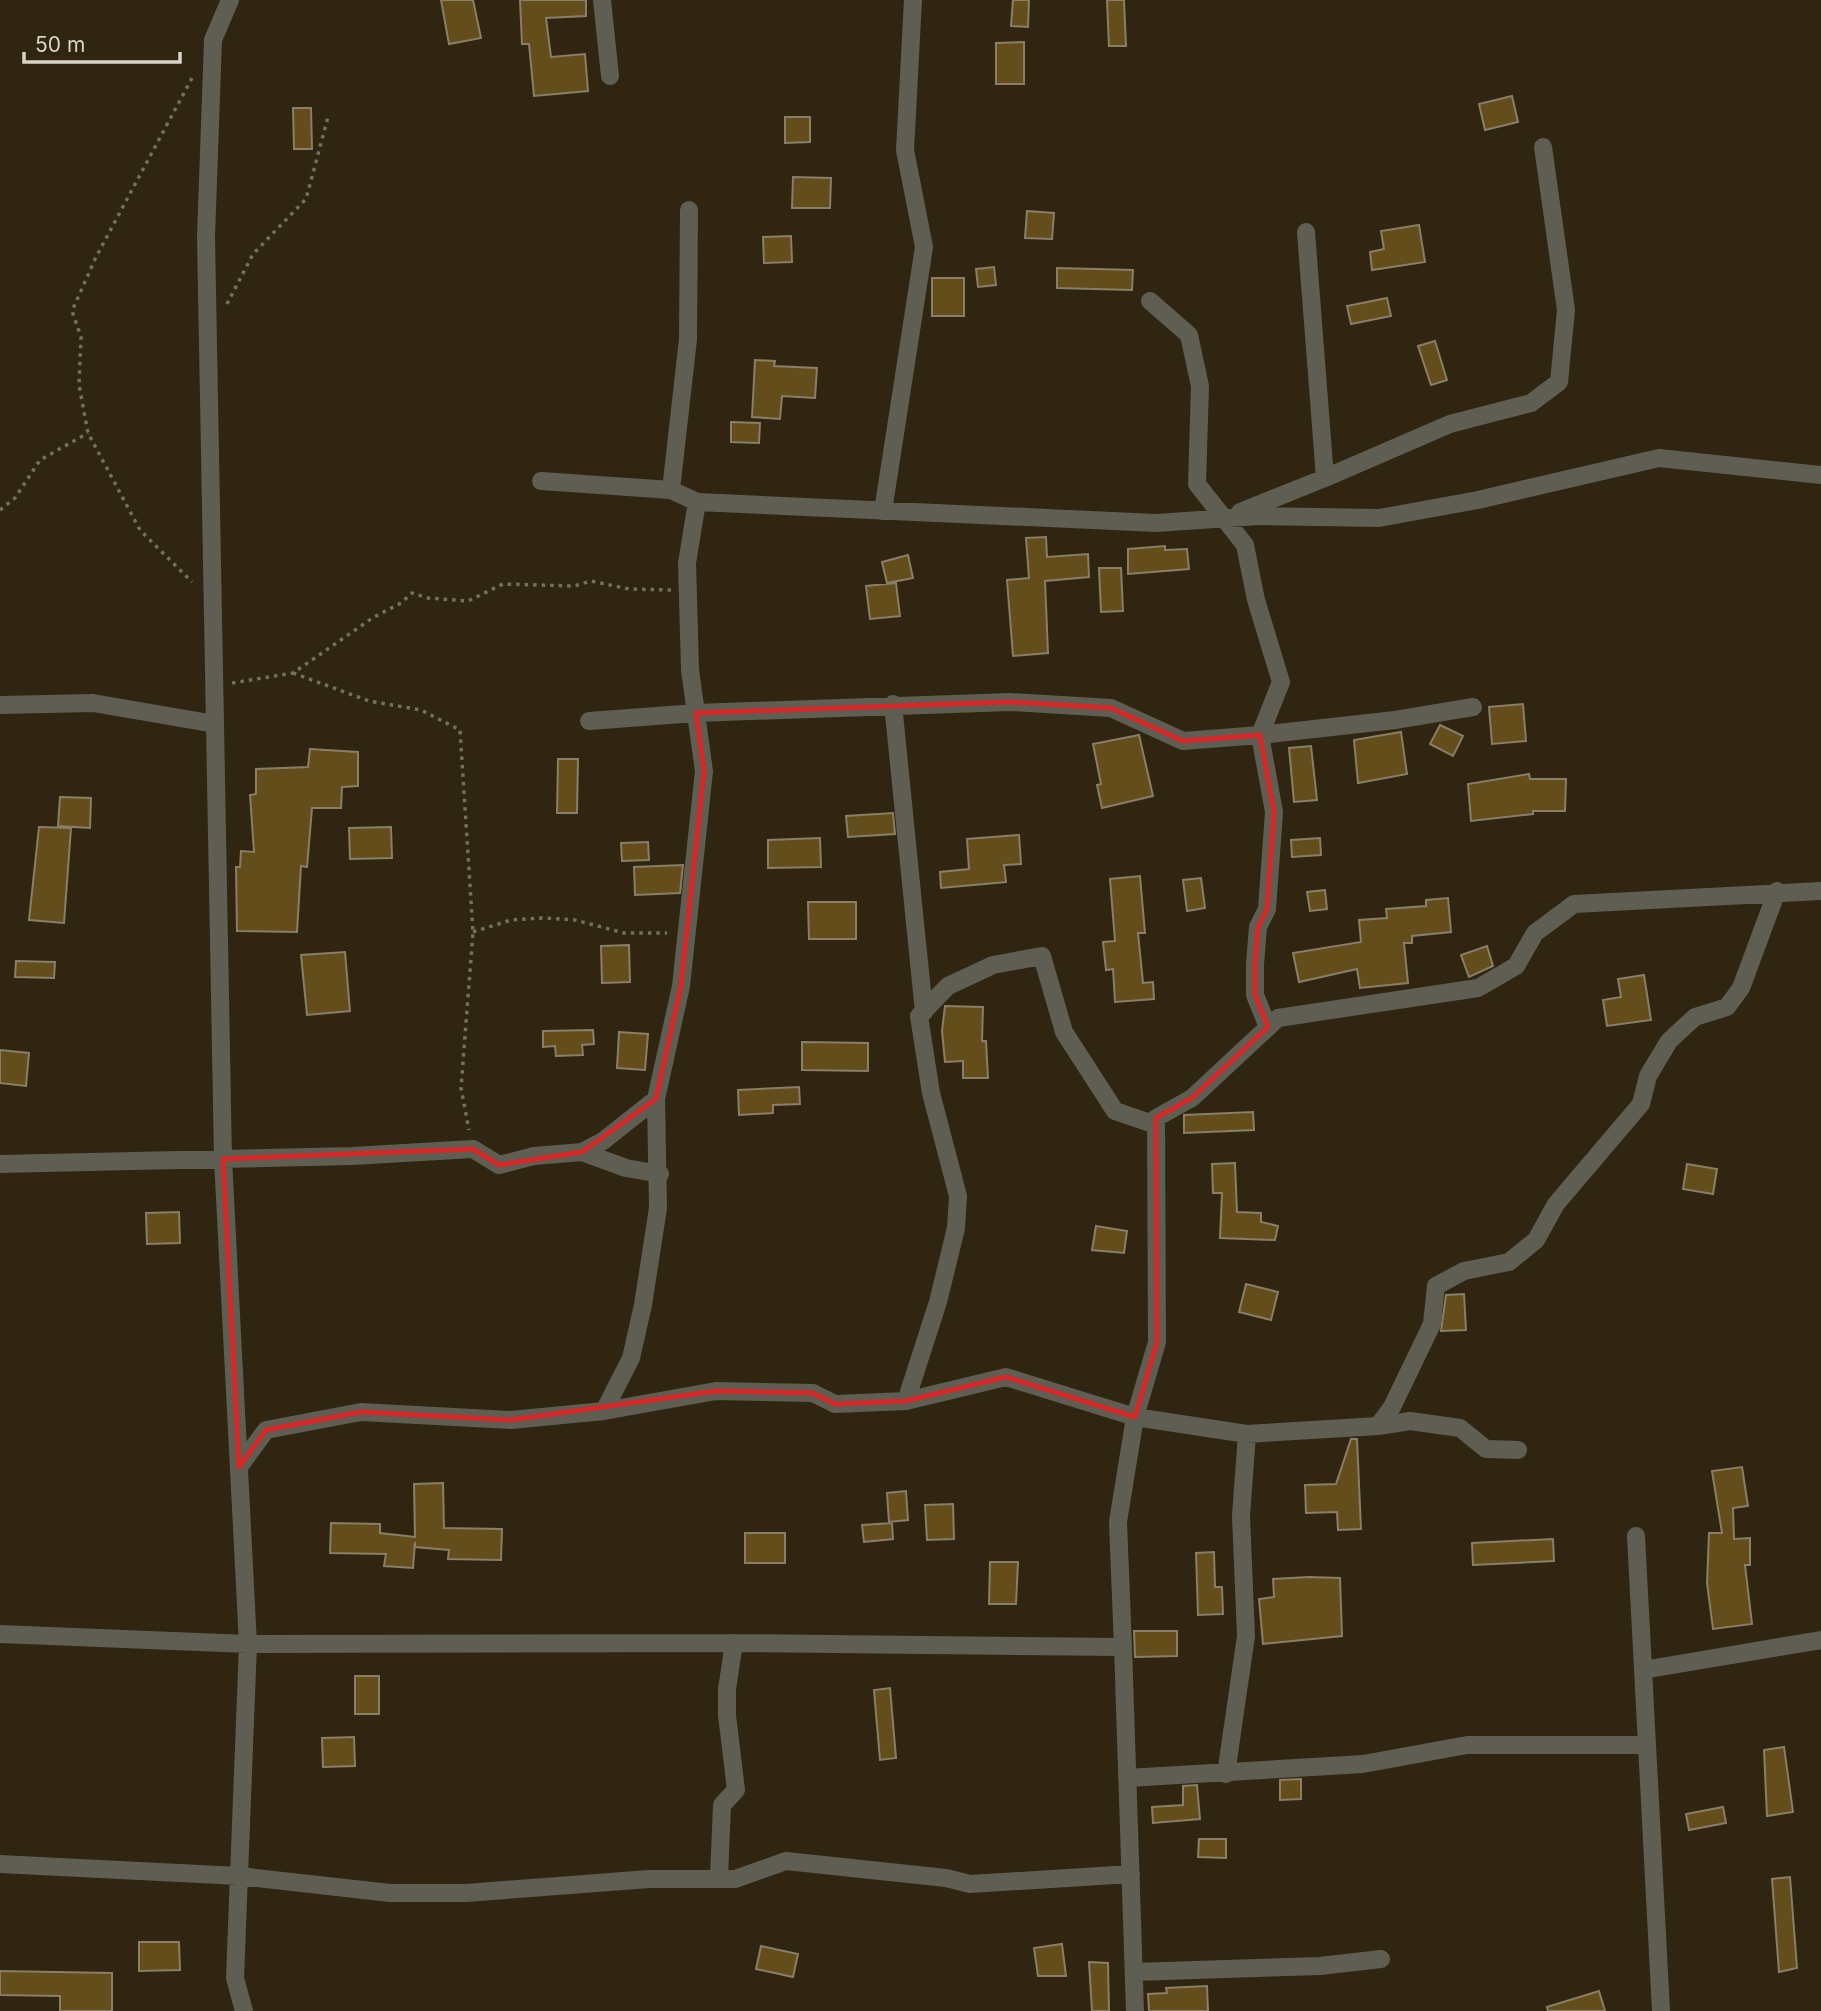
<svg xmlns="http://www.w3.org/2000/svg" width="1821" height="2011" font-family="Inter,sans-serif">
<rect width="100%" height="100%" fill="#2f2511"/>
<path fill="#634d1b" stroke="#897e67" stroke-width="2" d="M441 0H473L481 38 449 44Z
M520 0H586V16L546 18 551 57 585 54 588 91 534 96 529 44H522Z
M1013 0H1029L1028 27 1011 26Z
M1107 0H1124L1126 46H1109Z
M1024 42V84H996V43Z
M1512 96 1518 122 1485 130 1479 104Z
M293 108H311L312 149H294Z
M785 117H810V142L785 143Z
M793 177 831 178 830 208H792Z
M1027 211 1054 213 1052 239 1025 238Z
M1419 225 1425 262 1372 270 1370 252 1384 249 1381 231Z
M791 236 792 262 764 263 763 237Z
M994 267 996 285 978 287 976 269Z
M1057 268 1133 270 1132 290 1057 288Z
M932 278H964V316H932Z
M1387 298 1391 316 1351 324 1347 306Z
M1435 341 1447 380 1431 385 1418 346Z
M755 360 775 361 774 366 817 368 815 398 782 396 780 419 752 417Z
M731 422 760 423 759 443 731 442Z
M1046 537 1047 557 1088 554 1089 577 1045 581 1048 653 1013 656 1007 580 1029 578 1026 538Z
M1165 546V550L1187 549 1189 569 1128 574V549Z
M908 555 913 578 887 583 882 562Z
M1099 568H1121L1123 611 1101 612Z
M896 583 900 616 870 619 866 586Z
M1523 704 1526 741 1492 744 1489 707Z
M1440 725 1463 736 1453 756 1430 744Z
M1401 732 1407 774 1358 783 1354 740Z
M1139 735 1153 796 1102 808 1097 785 1101 784 1093 744Z
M1311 746 1317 800 1294 802 1289 748Z
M310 749 358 752V786L342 787 341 808H312L307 867 301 866 297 932 237 931 236 867H240L241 851 254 852 250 795 256 794V769L308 767Z
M558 759H578L577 813H557Z
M1529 774 1530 779H1566L1565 811H1533V814L1471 821 1468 784Z
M60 797 91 798 90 828 58 826Z
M893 813 895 834 848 837 846 816Z
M39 827 71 828 64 923 29 920Z
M391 827 392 858 350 859 349 828Z
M1019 835 1021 864 1004 865 1006 882 941 888 940 872 969 869 967 839Z
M820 838 821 867 768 868V840Z
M1320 838 1321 855 1292 857 1291 840Z
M648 842 649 860 622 861 621 843Z
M683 865 680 893 635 895 634 867Z
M1140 876 1145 933H1138L1143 983 1153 982 1154 999 1115 1002 1113 969 1106 970 1103 942 1115 941 1110 879Z
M1201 878 1205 908 1187 911 1183 880Z
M1325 890 1327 909 1310 911 1307 892Z
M1448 898 1451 932 1412 936V943H1404L1408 983 1360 988 1357 969 1299 982 1293 953 1361 942 1359 920 1387 918 1386 909 1426 906V900Z
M808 902H856V939H809Z
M629 945 630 982 602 983 601 946Z
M1487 946 1493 966 1469 977 1461 955Z
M345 952 350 1011 307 1015 301 955Z
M16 961 55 962 54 978 15 977Z
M1644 975 1651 1020 1607 1026 1603 1000 1621 997 1618 979Z
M945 1006 983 1007 982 1041H986L988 1078H963V1061L945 1062 942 1031Z
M593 1030 594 1044 582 1045 583 1055 556 1056 555 1046 543 1047V1031Z
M619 1032 648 1034 645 1070 617 1068Z
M802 1042 868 1043V1071L802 1070Z
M0 1050 29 1053 26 1086 0 1083Z
M799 1087 800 1104 773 1105V1113L739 1115 738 1090Z
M1253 1112 1254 1130 1184 1133V1115Z
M1235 1163 1237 1212 1261 1213V1222L1278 1226 1275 1240 1220 1238 1222 1193H1213L1212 1164Z
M1687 1164 1717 1169 1713 1194 1683 1189Z
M179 1212 180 1243 147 1244 146 1213Z
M1096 1226 1127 1231 1124 1253 1092 1250Z
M1246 1284 1278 1292 1271 1320 1239 1312Z
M1464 1294 1466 1330 1441 1331 1446 1295Z
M1351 1439H1357L1361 1529 1338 1530 1337 1512 1306 1513 1305 1485 1336 1484Z
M1742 1467 1748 1506 1733 1508 1734 1539 1750 1538V1565H1745L1752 1624 1713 1629 1707 1583 1709 1533H1722L1712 1471Z
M443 1483 444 1528 502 1529 501 1560 448 1559 449 1550 415 1547V1542L413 1568 384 1566 386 1554 330 1553 331 1523 380 1524V1533L415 1537 414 1484Z
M906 1491 908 1520 889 1522 887 1493Z
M953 1504 954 1539 927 1540 925 1505Z
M892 1523 893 1539 864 1542 862 1525Z
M745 1533H785V1563H745Z
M1553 1539 1554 1561 1473 1565 1472 1543Z
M1214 1552 1215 1587H1222L1223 1614 1198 1615 1196 1553Z
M990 1562H1018L1016 1604H989Z
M1309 1577 1340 1578 1342 1636 1263 1644 1259 1599 1274 1597 1273 1579Z
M1134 1631H1177V1656L1135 1657Z
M355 1676H379V1714H355Z
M890 1688 896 1758 880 1760 874 1690Z
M354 1737 355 1766 323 1767 322 1738Z
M1784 1747 1793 1812 1767 1816 1764 1750Z
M1301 1779V1799L1280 1800V1780Z
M1197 1785 1200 1819 1153 1823 1152 1807 1183 1805V1786Z
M1723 1807 1726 1823 1689 1830 1686 1814Z
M1199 1839H1226V1858L1198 1857Z
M1790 1877 1797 1968 1779 1972 1772 1879Z
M139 1942H179L180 1970 139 1971Z
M1062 1944 1066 1976H1038L1034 1948Z
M761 1946 798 1954 793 1977 756 1969Z
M1089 1962 1108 1963 1109 2011H1092Z
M0 1971 112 1973V2011H60V1996L0 1995Z
M1207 1986 1208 2011H1149L1148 1994 1167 1993 1166 1988Z
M1599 1991 1605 2011H1548L1547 2007Z"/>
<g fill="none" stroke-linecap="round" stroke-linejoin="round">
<path stroke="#776f5e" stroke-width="3.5" stroke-dasharray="3.5 5" stroke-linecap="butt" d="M192 78 96 257 72 311 81 337 79 385 88 433 140 530 192 582
M227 304 253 254 306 199 328 117
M0 510 15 498 40 460 88 433
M293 673 369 701 421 710 460 730 473 932 461 1088 469 1130
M232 683 293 673 374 617 401 603 412 593 428 598 468 601 503 584 574 586 591 581 629 589 671 590
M473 932 511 920 542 918 575 920 624 933H667"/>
<path stroke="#5e5e53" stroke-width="18" d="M230 0 213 40 206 237 223 1159 248 1644 235 1978 244 2011
M602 0 610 76
M1325 478 1450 424 1531 403 1559 382 1566 310 1543 147
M541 481 671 490 697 502 1156 523 1258 516 1379 518 1478 500 1659 458 1821 475
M671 490 688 339 689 210
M883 511 924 247 905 150 913 0
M1240 512 1325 478 1306 232
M893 704 924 1012
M0 705 93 703 215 724
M589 721 696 713 1010 702 1111 708 1183 741 1260 735 1281 682 1256 600 1245 545 1197 484 1200 386 1189 335 1150 301
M1268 1027 1255 995V964L1258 927 1267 909 1274 812 1260 735 1395 720 1473 707
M582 1152 603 1141 656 1099
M0 1164 352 1156 473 1149 499 1165 534 1156 582 1152 626 1168 660 1174
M906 1401 938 1302 956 1228 958 1196 931 1093 919 1016 948 986 993 965 1042 956 1064 1032 1115 1111 1156 1125
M604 1411 631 1358 643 1305 658 1208 656 1099 681 986 704 771 690 670 687 563 697 502
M1378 1426 1392 1407 1432 1324 1436 1286 1464 1271 1509 1262 1536 1240 1556 1204 1641 1104 1648 1076 1669 1041 1695 1017 1727 1007 1741 988 1777 891
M239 1467 266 1430 361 1412 511 1420 604 1411 716 1391 813 1393 835 1404 906 1401 1006 1377 1135 1417 1247 1434 1378 1426 1410 1421 1460 1428 1486 1449 1518 1450
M1636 1536 1661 2011
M0 1634 248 1644 734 1643 1123 1647 1135 2011
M1123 1647 1118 1522 1135 1417 1157 1342 1156 1118 1192 1098 1278 1018 1478 988 1516 966 1535 933 1574 904 1821 891
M1643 1670 1821 1640
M1226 1774 1246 1636 1241 1516 1247 1434
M1127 1778 1363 1764 1467 1745H1647
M0 1864 239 1876 390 1893H466L649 1879H735L786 1861 946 1878 970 1884 1131 1874
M719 1877 722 1805 736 1790 727 1715V1689L734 1643
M1134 1972 1320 1966 1381 1959"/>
</g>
<path fill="none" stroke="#d62828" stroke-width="5" stroke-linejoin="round" d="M1010 702 1111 708 1183 741 1260 735 1274 812 1267 909 1258 927 1255 964V995L1268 1027 1192 1098 1156 1118 1157 1342 1135 1417 1006 1377 906 1401 835 1404 813 1393 716 1391 511 1420 361 1412 266 1430 239 1467 223 1159 473 1149 499 1165 582 1152 656 1099 681 986 704 771 696 713Z"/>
<path d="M24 52v10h156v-10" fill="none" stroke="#dad4c7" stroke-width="3.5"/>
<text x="35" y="52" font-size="21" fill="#dad4c7" stroke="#2f2511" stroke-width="5" paint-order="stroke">50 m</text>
</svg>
